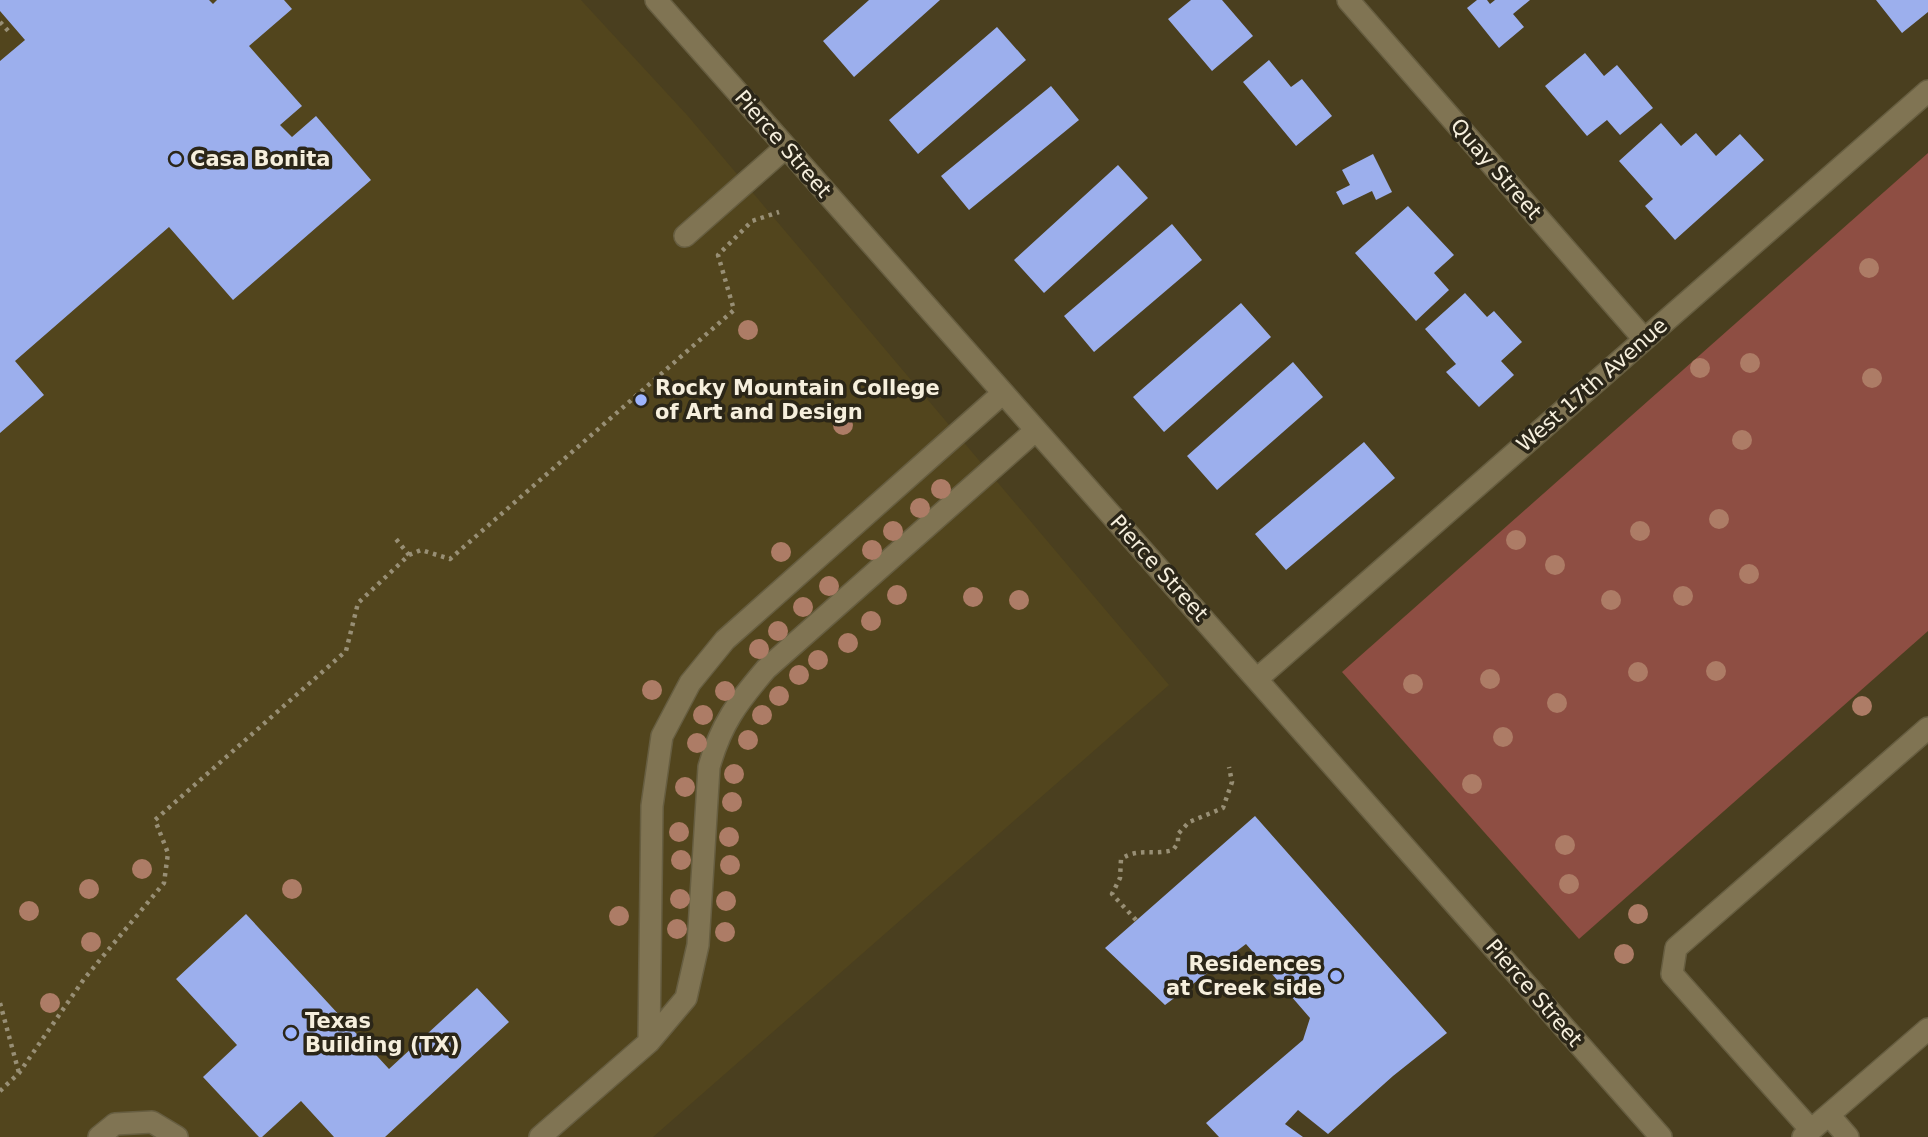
<svg xmlns="http://www.w3.org/2000/svg" width="1928" height="1137" font-family="'DejaVu Sans',sans-serif">
<rect width="100%" height="100%" fill="#4a3f1f"/>
<path fill="#52451d" d="M0 0H581L687 115 1169 685 653 1137H0Z"/>
<path fill="#8e4e43" d="M1928 153V631L1579 939 1342 672Z"/>
<path fill="#9cafed" d="M0 0H209L213 4 217 0H284L292 9 249 46 302 106 280 125 292 137 316 116 371 180 233 300 169 227 15 361 44 395 0 433V61L25 40 0 11Z
M869 0H940L854 77 823 41Z
M1191 0H1222L1253 36 1212 71 1168 19Z
M1477 0H1487L1490 4 1495 0H1530L1513 14 1524 27 1499 48 1467 8Z
M1876 0H1928V12L1902 33Z
M997 27 1026 60 918 154 889 120Z
M1585 53 1604 76 1617 65 1653 108 1620 135 1607 120 1587 136 1545 86Z
M1269 60 1291 87 1302 79 1332 116 1296 146 1243 82Z
M1051 86 1079 120 969 210 941 176Z
M1661 123 1681 146 1696 133 1716 156 1740 134 1764 160 1675 240 1645 206 1653 199 1619 161Z
M1373 154 1392 192 1376 200 1372 191 1343 205 1336 192 1350 185 1342 170Z
M1118 165 1148 198 1044 293 1014 260Z
M1408 206 1454 255 1434 273 1449 290 1416 321 1355 253Z
M1172 224 1202 260 1094 352 1064 316Z
M1465 293 1487 317 1494 311 1522 342 1501 361 1514 375 1479 407 1446 372 1456 364 1425 329Z
M1241 303 1271 337 1164 432 1133 397Z
M1293 362 1323 397 1217 490 1187 456Z
M1364 442 1395 478 1286 570 1255 534Z
M1255 816 1447 1033 1393 1076 1328 1134 1298 1110 1285 1124 1303 1137H1219L1206 1123 1303 1040 1310 1018 1246 944 1165 1005 1105 948Z
M246 914 389 1069 477 988 509 1022 385 1137H334L301 1101 262 1137H259L203 1077 237 1045 176 979Z"/>
<g fill="none" stroke-linecap="round" stroke-linejoin="round">
<g stroke="#675e41" stroke-width="24">
<path id="minor" d="M656 0 1661 1137
M1348 0 1644 339
M685 236 786 147
M1257 679 1928 91
M649 1042 652 806 662 736 690 683 725 640 1003 393
M1829 1115 1848 1137
M1811 1130 1672 974 1676 948 1928 728
M99 1137 115 1124 152 1122 177 1137
M540 1137 649 1042 686 998 698 945 709 767C721 724 737 703 766 669L1036 430
M1803 1137 1928 1029"/>
</g>
<path stroke="#988f75" stroke-width="4.5" stroke-dasharray="3.5 5" stroke-linecap="butt" d="M0 22 11 34
M409 555 421 550 450 559 734 310 718 255 752 221 779 212
M1136 920 1112 894 1120 878 1121 859C1140 847 1153 856 1173 850L1178 843V834L1189 822 1223 808 1232 782 1229 767
M0 1003 19 1073
M0 1091 19 1073 84 979 164 883 168 853 155 820 346 651 358 603 409 555 396 539"/>
<use href="#minor" stroke="#807453" stroke-width="21"/>
</g>
<g fill="#ad7c66">
<circle cx="1869" cy="268" r="10"/>
<circle cx="748" cy="330" r="10"/>
<circle cx="1750" cy="363" r="10"/>
<circle cx="1700" cy="368" r="10"/>
<circle cx="1872" cy="378" r="10"/>
<circle cx="843" cy="425" r="10"/>
<circle cx="1742" cy="440" r="10"/>
<circle cx="941" cy="489" r="10"/>
<circle cx="920" cy="508" r="10"/>
<circle cx="1719" cy="519" r="10"/>
<circle cx="893" cy="531" r="10"/>
<circle cx="1640" cy="531" r="10"/>
<circle cx="1516" cy="540" r="10"/>
<circle cx="872" cy="550" r="10"/>
<circle cx="781" cy="552" r="10"/>
<circle cx="1555" cy="565" r="10"/>
<circle cx="1749" cy="574" r="10"/>
<circle cx="829" cy="586" r="10"/>
<circle cx="897" cy="595" r="10"/>
<circle cx="1683" cy="596" r="10"/>
<circle cx="973" cy="597" r="10"/>
<circle cx="1019" cy="600" r="10"/>
<circle cx="1611" cy="600" r="10"/>
<circle cx="803" cy="607" r="10"/>
<circle cx="871" cy="621" r="10"/>
<circle cx="778" cy="631" r="10"/>
<circle cx="848" cy="643" r="10"/>
<circle cx="759" cy="649" r="10"/>
<circle cx="818" cy="660" r="10"/>
<circle cx="1716" cy="671" r="10"/>
<circle cx="1638" cy="672" r="10"/>
<circle cx="799" cy="675" r="10"/>
<circle cx="1490" cy="679" r="10"/>
<circle cx="1413" cy="684" r="10"/>
<circle cx="652" cy="690" r="10"/>
<circle cx="725" cy="691" r="10"/>
<circle cx="779" cy="696" r="10"/>
<circle cx="1557" cy="703" r="10"/>
<circle cx="1862" cy="706" r="10"/>
<circle cx="703" cy="715" r="10"/>
<circle cx="762" cy="715" r="10"/>
<circle cx="1503" cy="737" r="10"/>
<circle cx="748" cy="740" r="10"/>
<circle cx="697" cy="743" r="10"/>
<circle cx="734" cy="774" r="10"/>
<circle cx="1472" cy="784" r="10"/>
<circle cx="685" cy="787" r="10"/>
<circle cx="732" cy="802" r="10"/>
<circle cx="679" cy="832" r="10"/>
<circle cx="729" cy="837" r="10"/>
<circle cx="1565" cy="845" r="10"/>
<circle cx="681" cy="860" r="10"/>
<circle cx="730" cy="865" r="10"/>
<circle cx="142" cy="869" r="10"/>
<circle cx="1569" cy="884" r="10"/>
<circle cx="89" cy="889" r="10"/>
<circle cx="292" cy="889" r="10"/>
<circle cx="680" cy="899" r="10"/>
<circle cx="726" cy="901" r="10"/>
<circle cx="29" cy="911" r="10"/>
<circle cx="1638" cy="914" r="10"/>
<circle cx="619" cy="916" r="10"/>
<circle cx="677" cy="929" r="10"/>
<circle cx="725" cy="932" r="10"/>
<circle cx="91" cy="942" r="10"/>
<circle cx="1624" cy="954" r="10"/>
<circle cx="50" cy="1003" r="10"/>
</g>
<g fill="#9db4fd" stroke="#2b2618" stroke-width="2.5">
<circle cx="176" cy="159" r="7"/>
<circle cx="641" cy="400" r="7"/>
<circle cx="1336" cy="976" r="7"/>
<circle cx="291" cy="1033" r="7"/>
</g>
<g text-anchor="middle" dominant-baseline="central" stroke-width="7" stroke-linejoin="round" paint-order="stroke">
<g font-size="21" fill="#f6efdd" stroke="#2b2618">
<text transform="translate(783 144) rotate(49)">Pierce Street</text>
<text transform="translate(1496 169) rotate(49)">Quay Street</text>
<text transform="translate(1592 385) rotate(-41)">West 17th Avenue</text>
<text transform="translate(1159 568) rotate(48)">Pierce Street</text>
<text transform="translate(1534 993) rotate(49)">Pierce Street</text>
</g>
<g font-size="21" font-weight="bold" fill="#f6efdd" stroke="#2b2618" text-anchor="start">
<text x="190" y="159">Casa Bonita</text>
<text x="655" y="388">Rocky Mountain College<tspan x="655" dy="24">of Art and Design</tspan></text>
<text x="1322" y="964" text-anchor="end">Residences<tspan x="1322" dy="24">at Creek side</tspan></text>
<text x="305" y="1021">Texas<tspan x="305" dy="24">Building (TX)</tspan></text>
</g>
</g>
</svg>
